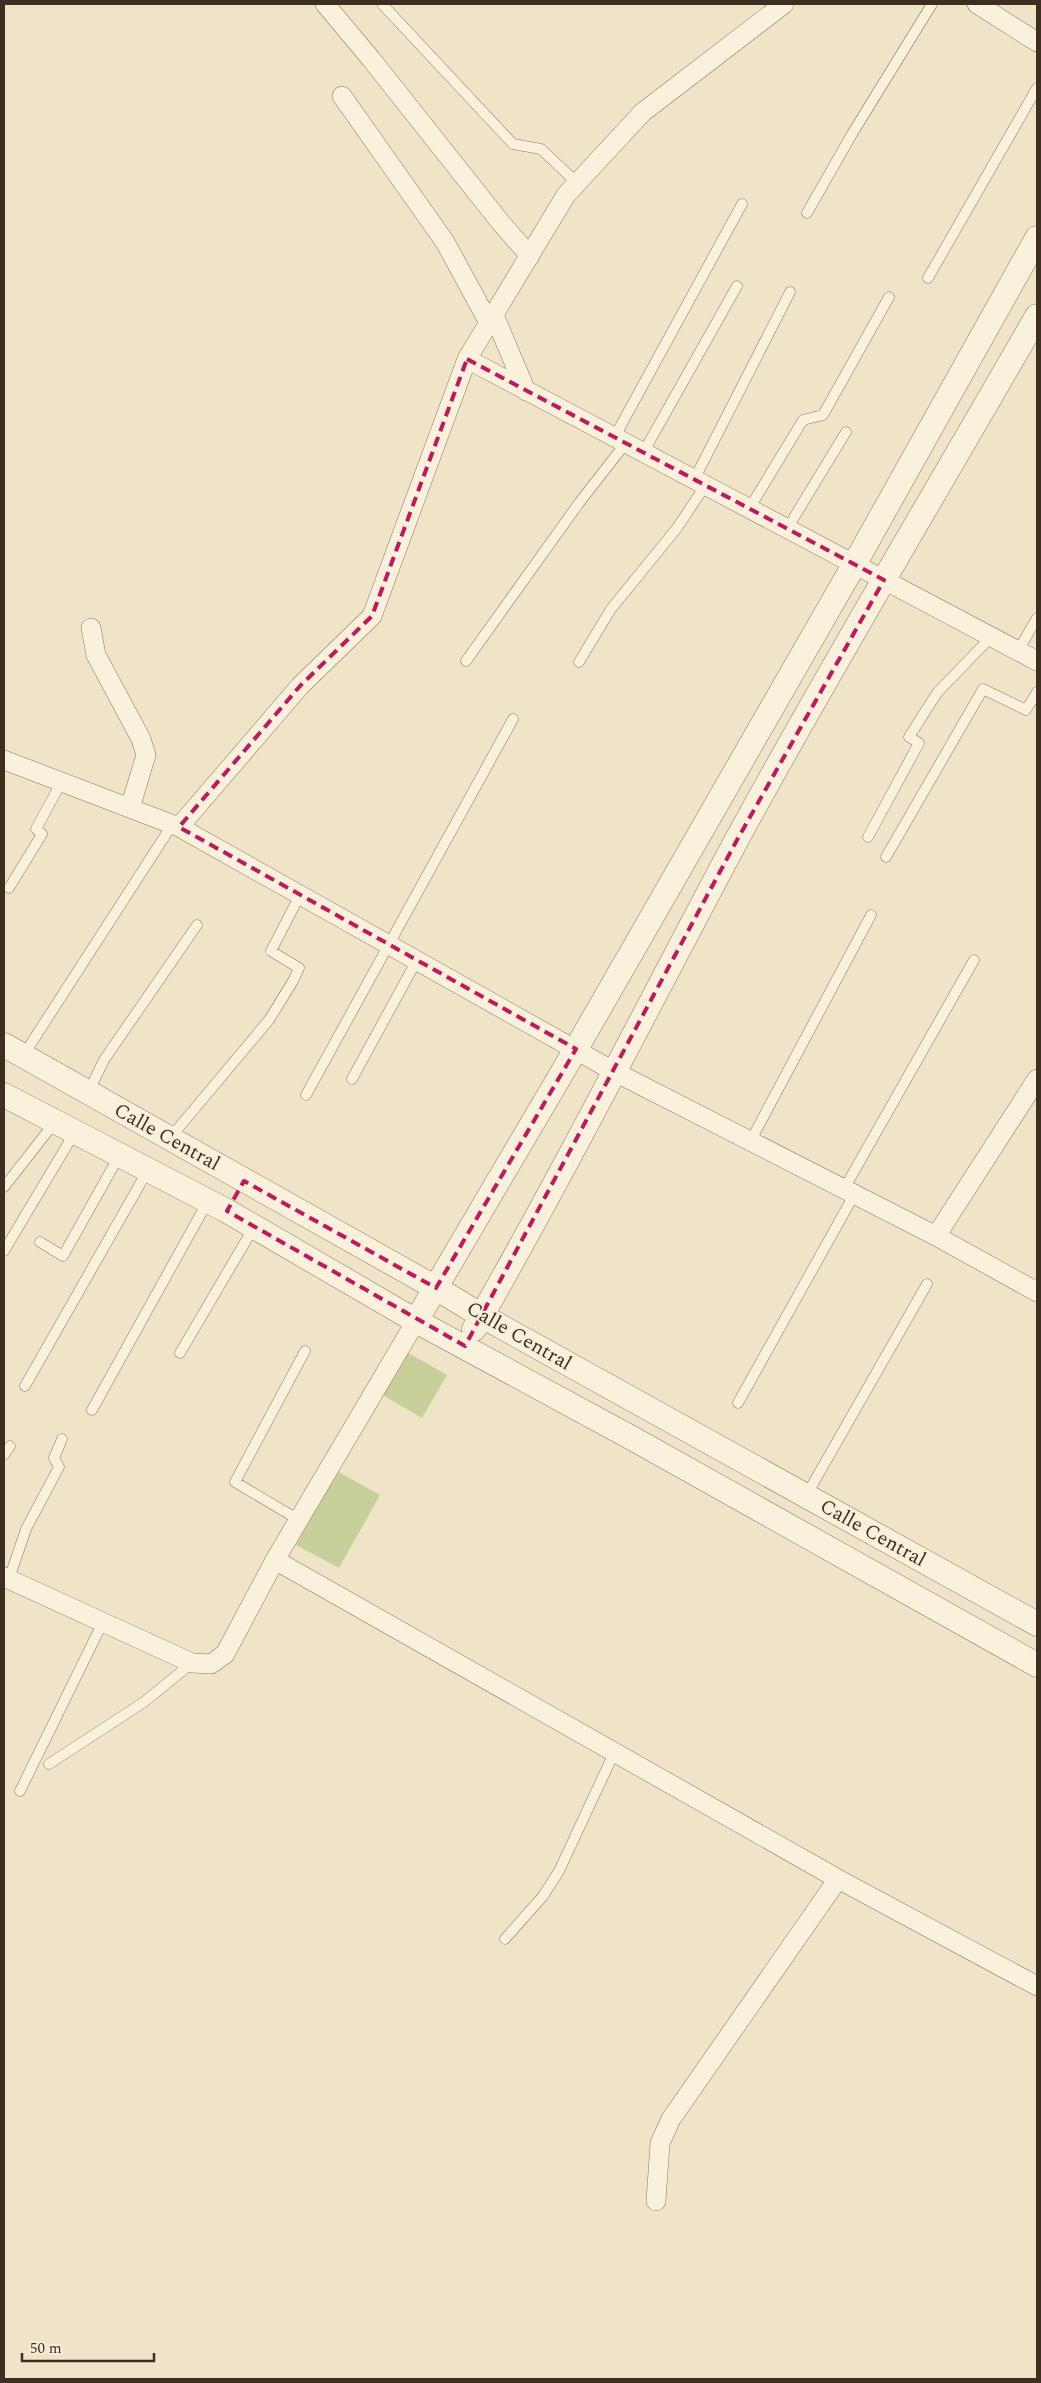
<svg xmlns="http://www.w3.org/2000/svg" width="1041" height="2383" font-family="Spectral,serif">
<rect width="100%" height="100%" fill="#f0e4c8"/>
<path fill="#c9cf9b" d="M405 1351 447 1375 422 1418 381 1394Z
M337 1471 380 1495 339 1568 296 1545Z"/>
<g fill="none" stroke-linecap="round" stroke-linejoin="round">
<g stroke="#8d765c" stroke-width="11">
<path id="service" d="M382 4 513 144 541 149 577 183
M807 213 852 134 932 4
M928 278 1037 88
M614 438 742 204
M643 453 737 286
M694 480 790 292
M749 509 803 420 823 415 889 297
M787 529 846 432
M1018 651 1037 618
M466 661 579 503 625 444
M579 662 611 609 677 528 705 486
M868 837 919 743 909 737 937 693 991 637
M886 857 983 689 1026 710 1037 692
M9 888 42 834 36 829 62 781
M23 1056 172 825
M352 1079 417 960
M88 1093 104 1060 197 925
M306 1095 513 719
M170 1138 269 1020 293 981 299 968 271 951 300 895
M750 1142 871 915
M4 1187 55 1122
M844 1189 974 960
M40 1242 63 1256 119 1156
M4 1251 75 1132
M180 1353 254 1227
M25 1386 148 1170
M738 1403 854 1195
M92 1410 208 1201
M4 1455 10 1446
M806 1496 927 1284
M299 1520 235 1482 305 1351
M9 1579 26 1529 59 1467 54 1458 62 1439
M49 1764 144 1702 192 1663
M20 1791 103 1622
M505 1939 543 1896 559 1871 614 1753"/>
</g>
<g stroke="#8d765c" stroke-width="20">
<path id="minor" d="M325 4 371 59 501 223 530 256
M977 4 1037 42
M342 96 445 242 489 323
M494 315 526 391
M467 359 1037 661
M91 628 96 655 141 739 146 755 130 808
M4 760 179 827 615 1072 936 1236 1037 1292
M179 827 300 686 372 616 467 359 566 195 643 112 784 4
M936 1236 1037 1079
M275 1560 838 1879 1037 1986
M4 1577 192 1663 211 1664 225 1654 275 1560 416 1321
M656 2201 660 2143 671 2119 838 1879"/>
</g>
<g stroke="#8d765c" stroke-width="25">
<path id="tertiary" d="M4 1045 436 1288 482 1316 1037 1624
M4 1095 227 1211 416 1321 630 1437 1037 1665
M416 1321 576 1049 854 565 1037 238
M474 1329C566 1169 649 1004 736 841 832 664 937 491 1037 316"/>
</g>
<use href="#service" stroke="#faf1dc" stroke-width="10"/>
<use href="#minor" stroke="#faf1dc" stroke-width="19"/>
<use href="#tertiary" stroke="#faf1dc" stroke-width="24"/>
</g>
<path fill="none" stroke="#c2185b" stroke-width="4" stroke-dasharray="10 6" stroke-linejoin="round" d="M467 359 884 580 737 840 465 1346 227 1211 244 1181 436 1288 576 1049 179 827 300 686 372 616Z"/>
<g text-anchor="middle" dominant-baseline="central" stroke-width="4" stroke-linejoin="round" paint-order="stroke">
<g font-size="20" fill="#3d2e20" stroke="#f7eed8">
<text transform="translate(167 1137) rotate(29)">Calle Central</text>
<text transform="translate(519 1336) rotate(30)">Calle Central</text>
<text transform="translate(873 1533) rotate(29)">Calle Central</text>
</g>
</g>
<rect width="1041" height="2383" fill="none" stroke="#3d2e20" stroke-width="10"/>
<path d="M22 2353v8h132v-8" fill="none" stroke="#3d2e20" stroke-width="2.5"/>
<text x="30" y="2353" font-size="15" fill="#3d2e20" stroke="#f7eed8" stroke-width="4" paint-order="stroke">50 m</text>
</svg>
